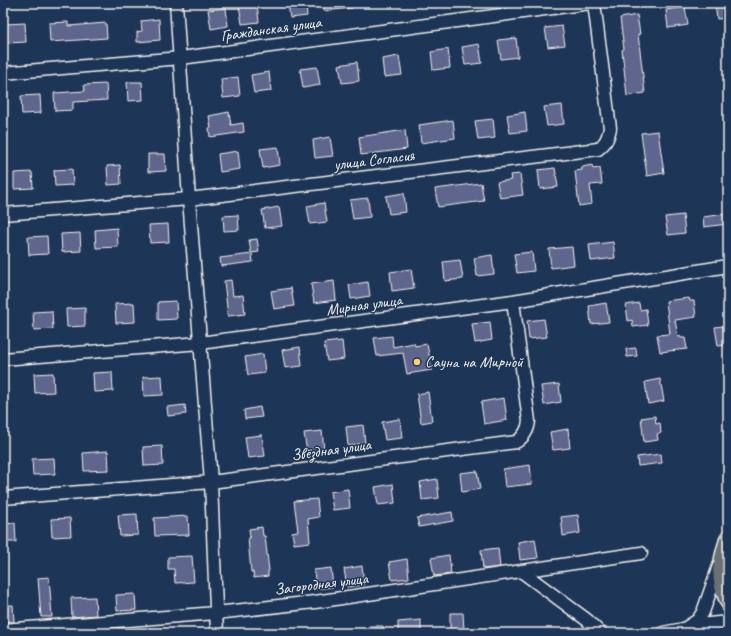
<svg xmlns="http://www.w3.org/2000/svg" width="731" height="636" font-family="Caveat,sans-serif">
<rect width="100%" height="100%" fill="#1d3557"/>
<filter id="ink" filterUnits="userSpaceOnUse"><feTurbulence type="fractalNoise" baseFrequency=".025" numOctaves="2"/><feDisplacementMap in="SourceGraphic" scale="8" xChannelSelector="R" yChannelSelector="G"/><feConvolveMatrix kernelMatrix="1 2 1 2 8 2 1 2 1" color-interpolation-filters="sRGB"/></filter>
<g filter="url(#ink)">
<path fill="#5e668d" stroke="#f4f1e8" d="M257 3 259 22 242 24 239 5Z
M288 3H306L307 16 290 18Z
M323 3H352V8L324 11Z
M715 3H728V18L717 19Z
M685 7 688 25 668 28 666 10Z
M226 8 228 26 211 29 208 10Z
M637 15 640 34H638L645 93 627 96 622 50 624 49 620 18Z
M159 19 160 40 137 42V32L142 31 141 21Z
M68 22V26L106 23 107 38 50 42 49 23Z
M25 23 26 42 7 43 6 24Z
M562 26 565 45 548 47 545 28Z
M516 38 518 57 501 59 498 40Z
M479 44 482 63 465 65 462 47Z
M448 49 450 68 433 70 431 52Z
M399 56 402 75 384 77 382 59Z
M357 62 359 81 342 83 339 65Z
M317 67 320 85 303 88 300 69Z
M269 72 271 91 254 93 251 75Z
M238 77 240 96 223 98 221 79Z
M127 82H142L143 100 128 101Z
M106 84 107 100 73 102V110L55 111 54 93 85 91 84 85Z
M40 95 41 113 22 114 21 96Z
M562 105 564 124 547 126 544 107Z
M229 112 231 125 243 123 244 132 210 137 209 128H211L209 116Z
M525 112 527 131 510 133 507 115Z
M493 119 495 138 478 140 475 121Z
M453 120 455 138 421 143 419 125Z
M405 130 407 149 361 155 359 137Z
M658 131 664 173 647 176 641 133Z
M330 137 333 156 315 158 313 140Z
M278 147 280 165 263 168 260 149Z
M238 151 240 169 220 172 218 154Z
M148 154H165L166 171 148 172Z
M120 165 121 184 108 185 107 166Z
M592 165 593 169 600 168 602 184 590 185 592 204 579 206 575 171 582 170V167Z
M555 168 558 187 540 189 538 170Z
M72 169 73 185 55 186 54 170Z
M32 172 33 188 14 189V173Z
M520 174 523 195 500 198 497 182 511 180 510 175Z
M481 183 484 201 438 207 435 189Z
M404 193 406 212 389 214 386 196Z
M368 198 370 217 353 219 350 200Z
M324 203 327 222 310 224 307 206Z
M279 207 282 226 265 228 262 210Z
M725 214 727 224 704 227 703 217Z
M238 215 239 230 224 231 223 216Z
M683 215 685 233 668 235 665 217Z
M168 224 169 242 150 243 149 225Z
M117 228 118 247 96 248 95 230Z
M80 233 81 251 62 252 61 234Z
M47 236 48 254 29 255 28 237Z
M257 239 259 252 251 253 249 240Z
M613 242 615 258 591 261 589 245Z
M572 247 574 265 551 268 549 249Z
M532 252 534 271 517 273 514 254Z
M252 254 253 262 221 266 220 258Z
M492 255 494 274 477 276 474 258Z
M460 260 463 279 445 281 443 262Z
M411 269 414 288 392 291 390 272Z
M231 280 233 296 243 295 245 314 228 316 224 281Z
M334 281 336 300 314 303 311 284Z
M368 282 370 296 351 299 349 285Z
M291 288 294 306 274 309 271 291Z
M689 298 690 301H694L696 317 675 320 678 337 680 336 681 338H685L687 349 660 352 657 335 670 334 666 301Z
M176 301 177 319 158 320V302Z
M134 303 135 322 116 323 115 304Z
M606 303 609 322 591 324 589 306Z
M639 303 640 310 646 309 648 325 633 327 632 320 628 321 626 305Z
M85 308V326L67 327 66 309Z
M52 311 53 329 34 330 33 312Z
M544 319 547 337 529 339 527 321Z
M490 322 492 340 475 343 472 324Z
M723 326 726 345 718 346 715 327Z
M392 336 393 347 414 343 415 346 427 344 432 370 407 374 403 353 377 356 374 338Z
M342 341 344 359 327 361 324 343Z
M300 347 302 366 285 368 282 350Z
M636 348 637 356 627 357 626 349Z
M263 354 265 373 248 375 245 357Z
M112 372 113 391 94 392 93 373Z
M53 373 54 392 35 393 34 374Z
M162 376 163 395 144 396 143 377Z
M660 379 664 401 648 404 645 382Z
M559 384 561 402 544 405 541 386Z
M428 392 432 421 421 423 417 394Z
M504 398 507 420 484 424 481 402Z
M185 405 186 414 168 416 167 407Z
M260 407 262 417 245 419 244 410Z
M655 416 656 424 660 423 661 433 657 434 658 440 644 442 641 418Z
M400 419 402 438 385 440 382 422Z
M363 425 365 443 348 446 346 427Z
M568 429 570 448 553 450 550 432Z
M322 431 324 450 307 452 304 433Z
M262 435 265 456 248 458 245 437Z
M162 446 163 465 144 466 143 447Z
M108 451 109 470 84 471 83 453Z
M661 454 662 463 638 466 637 457Z
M54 458 55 474 33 475 32 459Z
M530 465 532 484 505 487 503 469Z
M477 471 480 489 462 492 460 473Z
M437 479 439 498 422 500 420 482Z
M393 484 395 503 378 505 375 487Z
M348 489 350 508 333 510 330 492Z
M317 499 319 517 308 519 310 542 294 544 292 532 298 531 294 501Z
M452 512 453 521 419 527 417 518Z
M137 514 138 535 120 536 118 515Z
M578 515 580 533 563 536 561 517Z
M188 516 189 535 155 536 154 518Z
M70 518 71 536 52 537 51 519Z
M15 523 16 542H3V524Z
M262 527 263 536H265L269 571H268V576L254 578 253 572H251L248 538 250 537 249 529Z
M535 539 538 558 520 560 518 542Z
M498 548 500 567 483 569 481 550Z
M449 555 451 574 434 576 431 558Z
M192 556 194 582 175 583 174 569H168V557Z
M407 559 409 578 392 580 389 562Z
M362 566 364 585 347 587 344 569Z
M331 568 333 587 316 589 314 570Z
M49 577 52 617H41L38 578Z
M135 594 136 610 117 611 116 595Z
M95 597 96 615 72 617 71 598Z
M3 605H13L14 622H3Z
M450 613H463L464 631 450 632Z
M421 620V633H398V622Z
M369 626H383L384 633H369Z"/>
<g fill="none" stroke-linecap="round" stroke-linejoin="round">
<g stroke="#f4f1e8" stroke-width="15">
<path id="minor" d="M176 3 189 199 211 482 217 633
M3 73 181 58 590 3
M3 214 189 199 598 149C606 143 608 138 610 128L594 3
M3 359 200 343 513 301 728 266
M3 498 211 482 516 442C524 437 528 431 529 421L513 301
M521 571 587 620 600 633
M684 629 698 620 703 612 719 566
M3 630 216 613 315 602 641 553
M663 633 709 624 728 622"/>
</g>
<g stroke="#f4f1e8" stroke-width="18">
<path id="major" d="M728 538C720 563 717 577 728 602"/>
</g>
<use href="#minor" stroke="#1d3557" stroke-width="12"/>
<use href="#major" stroke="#6a7074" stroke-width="15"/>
</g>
</g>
<circle fill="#ffd166" stroke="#1d3557" stroke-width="1.5" cx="417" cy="362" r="4"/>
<g text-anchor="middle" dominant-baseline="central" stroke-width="3" stroke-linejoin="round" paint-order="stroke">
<g font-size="16" fill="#f4f1e8" stroke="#1d3557">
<text transform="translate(271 29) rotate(-8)">Гражданская улица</text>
<text transform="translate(374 160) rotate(-7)">улица Согласия</text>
<text transform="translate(364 305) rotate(-8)">Мирная улица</text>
<text transform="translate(331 450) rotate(-8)">Звёздная улица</text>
<text transform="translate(321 584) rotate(-7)">Загородная улица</text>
</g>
<g font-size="16" fill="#f4f1e8" stroke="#1d3557" text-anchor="start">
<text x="425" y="362">Сауна на Мирной</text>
</g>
</g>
<rect width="731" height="636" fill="none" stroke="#1d3557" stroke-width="16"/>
<rect x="8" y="8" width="715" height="620" fill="none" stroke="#f4f1e8" stroke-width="1.5" filter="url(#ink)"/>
</svg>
